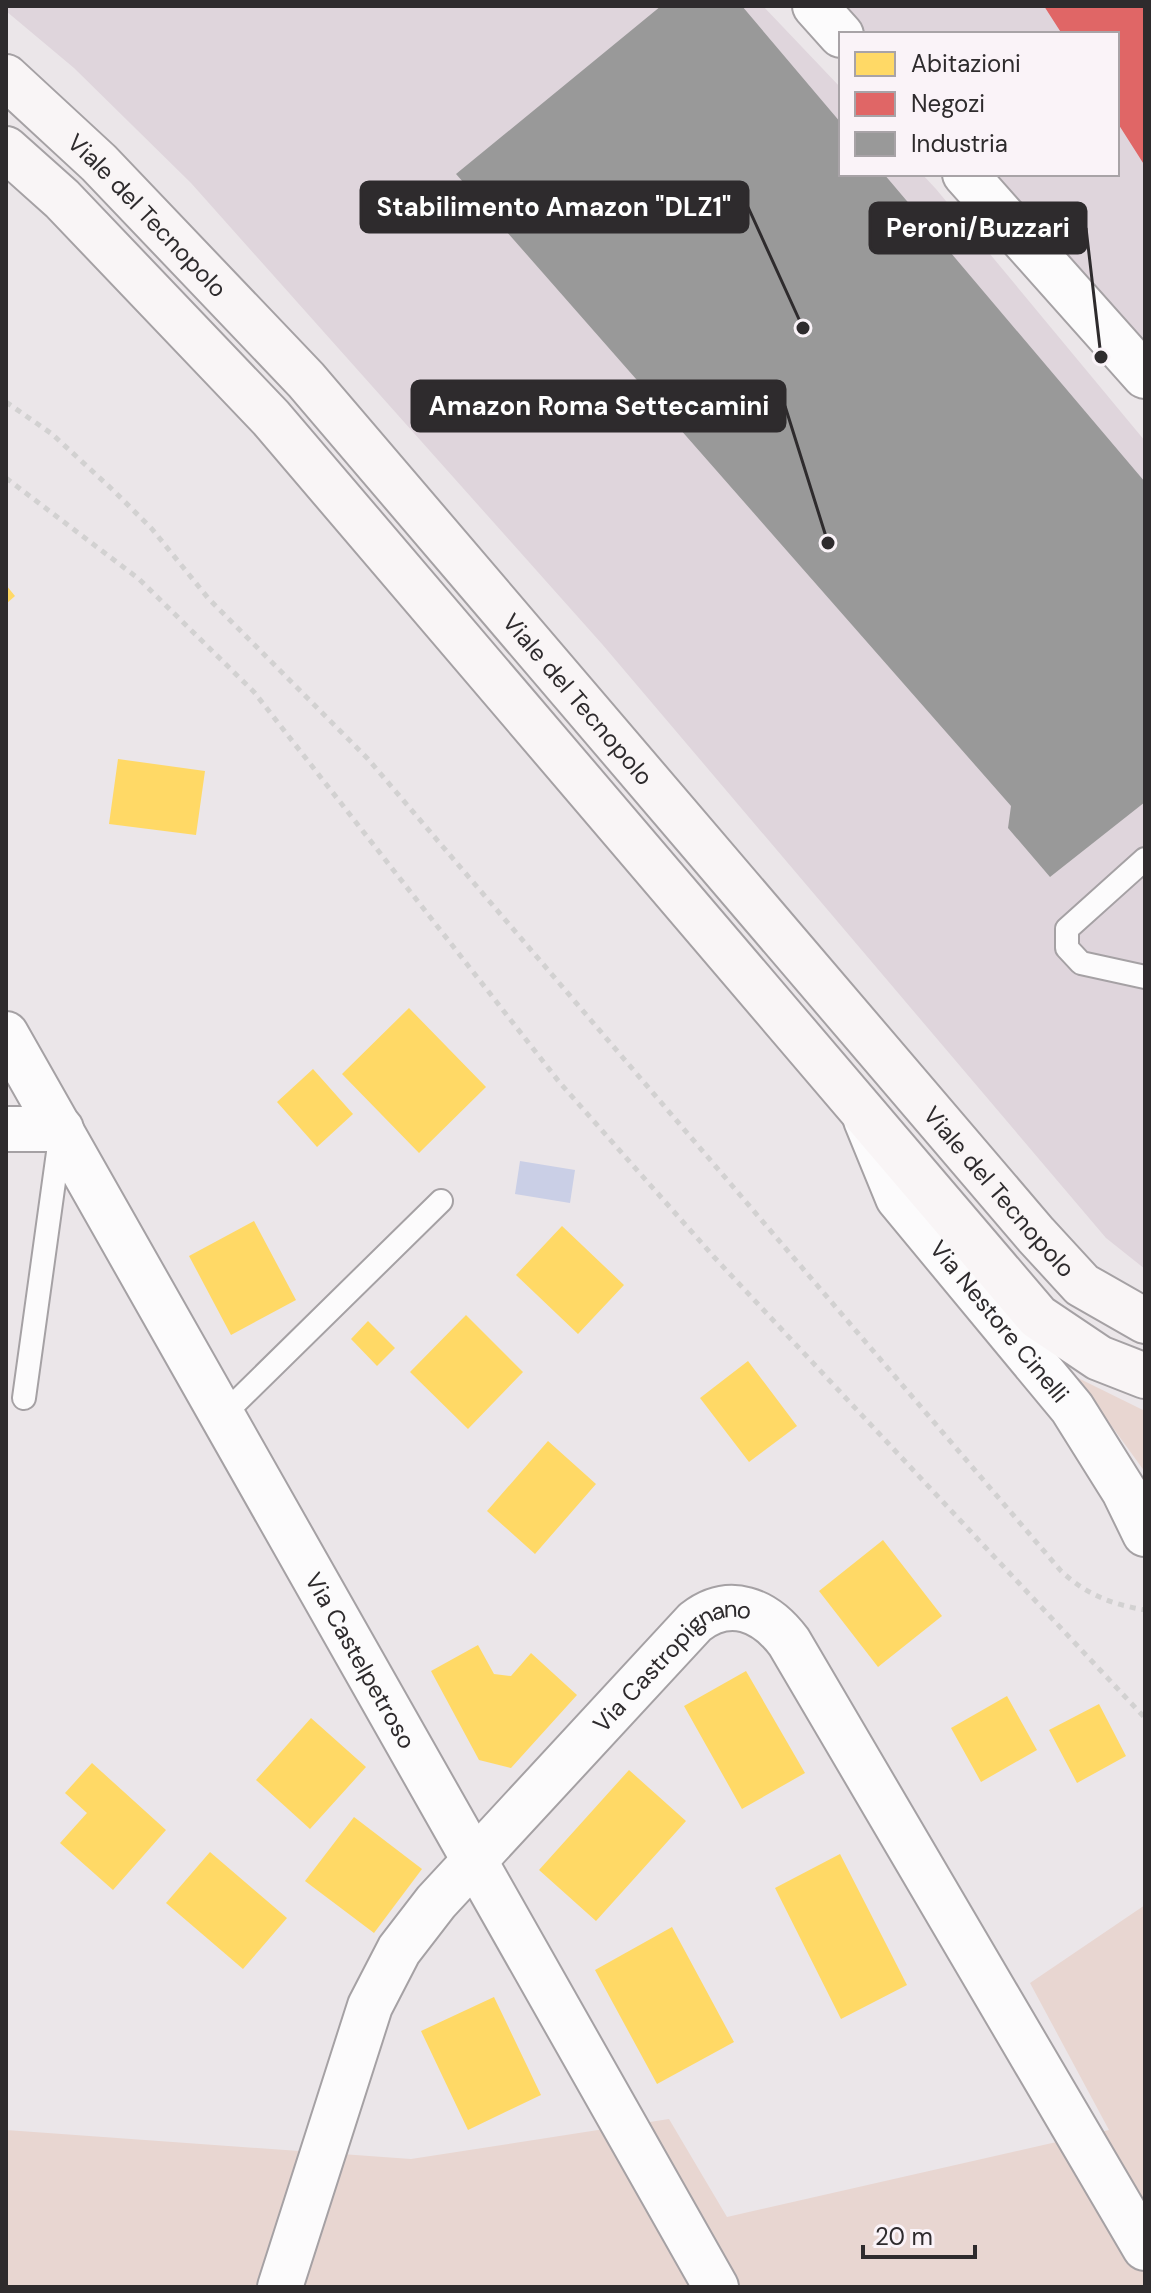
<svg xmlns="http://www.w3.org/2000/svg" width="1151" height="2293" font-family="'DM Sans',sans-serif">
<rect width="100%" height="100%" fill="#ebe6e9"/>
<path fill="#dfd5dc" d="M6 6H763L841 88V174H922L936 189 1145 441V1269L1106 1238 602 644 191 183 74 68 6 11Z
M838 6H1145V362L983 174H1117V34H862Z"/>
<path fill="#e8d6d1" d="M1076 1377 1145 1411V1472Z
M1145 1905V2287H6V2130L411 2159 669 2119 727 2217 1109 2130 1030 1983Z"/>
<path fill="#cacfe6" d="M520 1161 575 1170 570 1203 515 1194Z"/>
<path fill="#ffd966" d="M6 585 15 596 6 604Z
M118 759 205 771 196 835 109 824Z
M409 1008 486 1087 419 1153 342 1074Z
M313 1069 353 1114 317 1147 277 1102Z
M254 1221 296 1300 231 1335 189 1256Z
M562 1226 624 1285 578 1334 516 1275Z
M466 1315 523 1372 468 1429 410 1372Z
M368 1321 395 1348 377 1366 351 1339Z
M748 1361 797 1426 749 1462 700 1398Z
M548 1441 596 1484 535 1554 487 1511Z
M883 1540 942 1616 878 1667 819 1591Z
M478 1645 494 1674 511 1676 531 1653 577 1695 511 1768 479 1760 431 1671Z
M746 1671 805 1773 742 1809 684 1706Z
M1007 1696 1037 1750 981 1782 951 1728Z
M1099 1704 1126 1756 1077 1783 1049 1730Z
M311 1718 366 1767 310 1829 256 1780Z
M92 1763 166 1830 113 1890 60 1843 87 1813 65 1793Z
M629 1770 686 1821 596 1921 539 1870Z
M354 1817 422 1869 374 1933 305 1881Z
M210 1852 287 1918 243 1969 166 1903Z
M840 1854 907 1985 841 2019 775 1888Z
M672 1927 734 2042 657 2084 595 1970Z
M494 1997 541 2095 468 2130 421 2031Z"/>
<path fill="#e06666" d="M1044 6H1145V166L1117 122V34H1062Z"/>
<path fill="#999" d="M661 6H742L841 123V174H884L1145 482V802L1050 877 1008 828 1011 806 456 174Z"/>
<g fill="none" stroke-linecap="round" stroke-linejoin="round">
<g stroke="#a5a1a4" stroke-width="26">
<path id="lane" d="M1145 859 1067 929V948L1081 963 1145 977
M24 1398 60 1138
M223 1415 441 1201"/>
</g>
<g stroke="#a5a1a4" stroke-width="48">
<g id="street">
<path d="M815 6 841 35"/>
<path d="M965 174 1145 376"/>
<path id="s1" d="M6 1034 716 2287"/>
<path id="s2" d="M866 1120 898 1198 1072 1408 1124 1491 1145 1534"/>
<path d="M6 1129H61"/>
<path id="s3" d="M280 2287 370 2006 399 1950 436 1902 695 1622C730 1595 765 1610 789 1642L1145 2248"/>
</g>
</g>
<g stroke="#a5a1a4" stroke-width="48">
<g id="secondary">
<path id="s4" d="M6 77 99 163 306 380 1036 1235 1082 1285 1145 1321"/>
<path d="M6 149 62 199 271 418 1038 1317 1099 1358 1145 1376"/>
</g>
</g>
<path stroke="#d2d1d1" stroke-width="5" stroke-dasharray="6 6" stroke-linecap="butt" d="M6 402 52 434 115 492 152 529 208 598 368 759 1061 1571C1087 1595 1111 1604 1145 1610
M6 478 139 579 254 692 560 1083 714 1257 1145 1718"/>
<use href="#lane" stroke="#fcfbfc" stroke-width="22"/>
<use href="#street" stroke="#fcfbfc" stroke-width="44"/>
<use href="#secondary" stroke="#f9f5f6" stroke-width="44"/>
</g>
<g text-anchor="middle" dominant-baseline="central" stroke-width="8" stroke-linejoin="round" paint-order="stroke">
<g font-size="24" fill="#2e2b2d" stroke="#faf3f8">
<text stroke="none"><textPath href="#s4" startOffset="198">Viale del Tecnopolo</textPath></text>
<text stroke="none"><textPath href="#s4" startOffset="846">Viale del Tecnopolo</textPath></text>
<text stroke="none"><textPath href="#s4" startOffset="1494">Viale del Tecnopolo</textPath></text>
<text stroke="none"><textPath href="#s2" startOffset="244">Via Nestore Cinelli</textPath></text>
<text stroke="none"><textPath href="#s1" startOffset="720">Via Castelpetroso</textPath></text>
<text stroke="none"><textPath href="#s3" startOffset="758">Via Castropignano</textPath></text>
</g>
</g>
<path fill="none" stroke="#2e2b2d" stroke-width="3" d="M803 328L748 207M1101 357L1086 228M828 543L785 406"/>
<g fill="#2e2b2d" stroke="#faf3f8" stroke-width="3">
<circle cx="803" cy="328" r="8"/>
<circle cx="1101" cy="357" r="8"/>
<circle cx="828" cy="543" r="8"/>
</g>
<g fill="#2e2b2d" stroke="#2e2b2d" stroke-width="3">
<rect x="361" y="182" width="387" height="50" rx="8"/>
<rect x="870" y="203" width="216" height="50" rx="8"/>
<rect x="412" y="381" width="373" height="50" rx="8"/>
</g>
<g font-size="26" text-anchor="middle" font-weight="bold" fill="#fff">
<text x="554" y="216">Stabilimento Amazon "DLZ1"</text>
<text x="978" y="237">Peroni/Buzzari</text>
<text x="599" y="415">Amazon Roma Settecamini</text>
</g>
<rect width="1151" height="2293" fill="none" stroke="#2e2b2d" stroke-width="16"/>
<rect x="839" y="32" width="280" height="144" fill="#faf3f8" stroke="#a8a3a7" stroke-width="2"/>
<rect x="855" y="52" width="40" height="24" fill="#ffd966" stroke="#a8a3a7" stroke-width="2"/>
<text x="911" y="72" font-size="24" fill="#2e2b2d">Abitazioni</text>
<rect x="855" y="92" width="40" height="24" fill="#e06666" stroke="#a8a3a7" stroke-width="2"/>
<text x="911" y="112" font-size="24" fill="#2e2b2d">Negozi</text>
<rect x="855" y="132" width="40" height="24" fill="#999999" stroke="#a8a3a7" stroke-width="2"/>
<text x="911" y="152" font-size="24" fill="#2e2b2d">Industria</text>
<path d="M863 2245v12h112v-12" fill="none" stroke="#2e2b2d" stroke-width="4"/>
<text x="875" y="2245" font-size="24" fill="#2e2b2d" stroke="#faf3f8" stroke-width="6" paint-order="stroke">20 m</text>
</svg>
